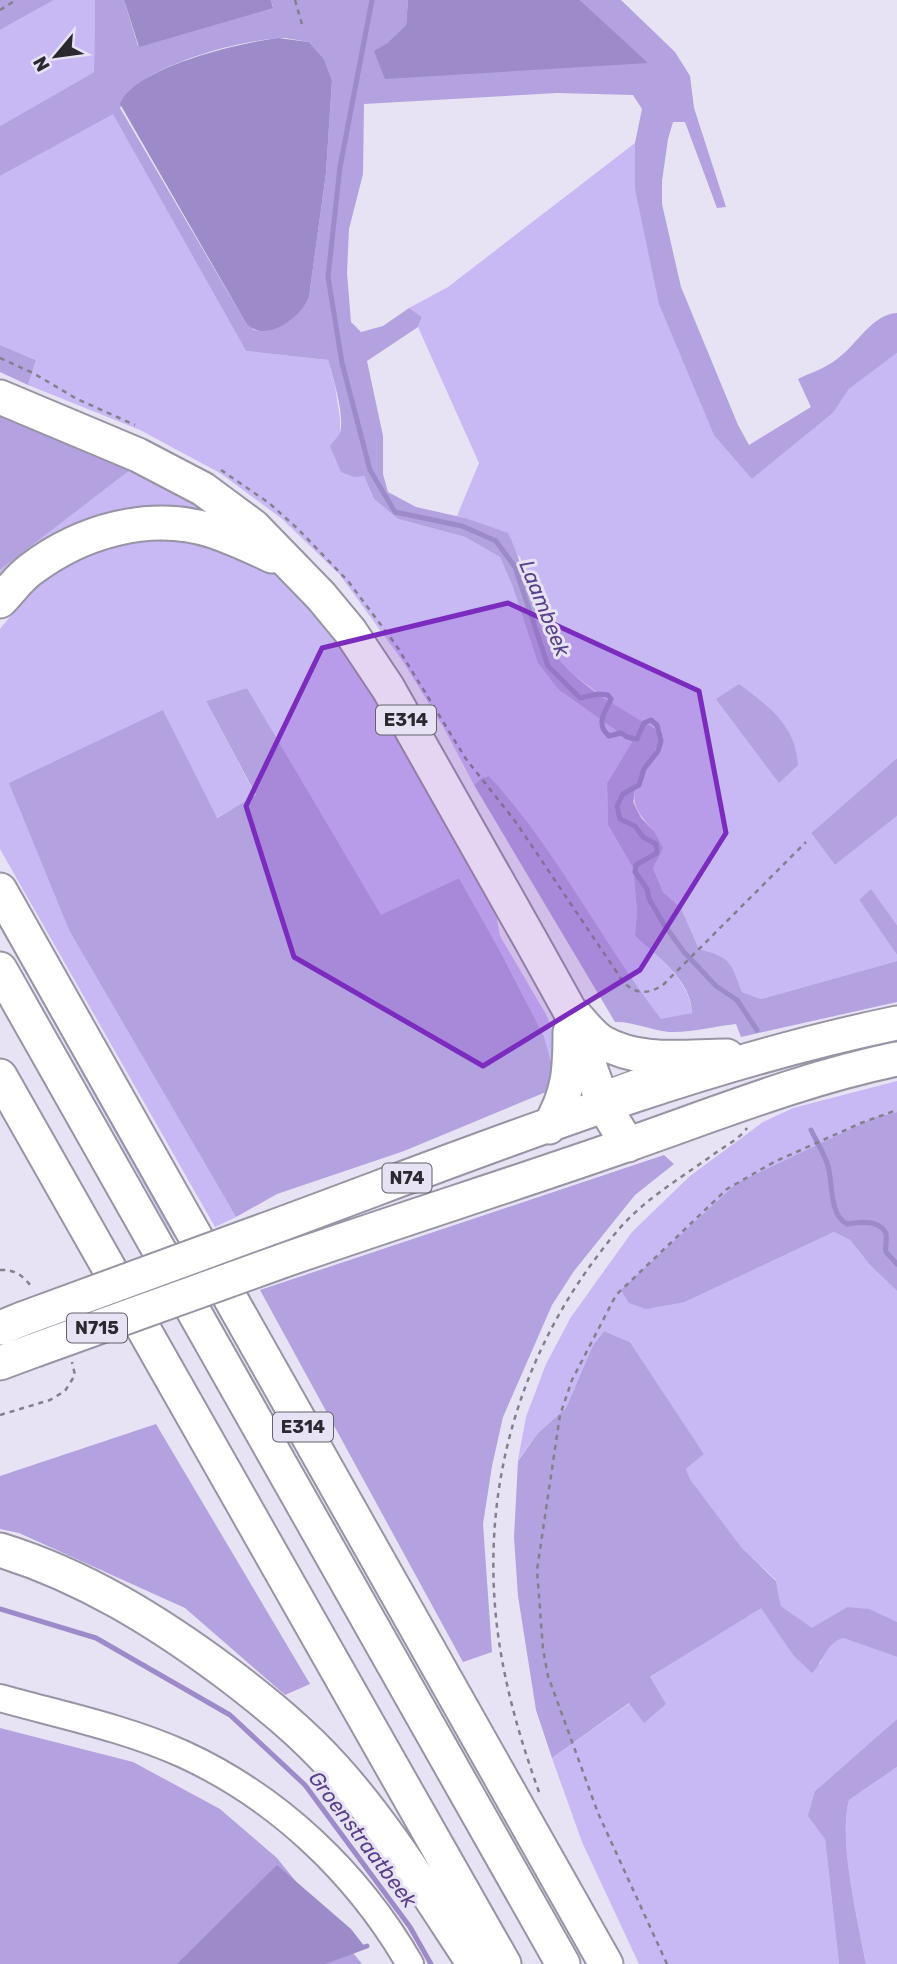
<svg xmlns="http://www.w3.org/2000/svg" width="897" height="1964" font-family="Rubik,sans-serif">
<rect width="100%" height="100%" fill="#e7e3f4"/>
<path fill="#c8b8f4" d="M54 0H95L94 72 0 126V30Z
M113 113 246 351 328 360 335 386 340 419V434L364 476 374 499 398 519 465 537 500 557 559 690 632 742 607 783 608 825 633 868 637 911 635 936C659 959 689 978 692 1013L661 1020C600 941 557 849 489 776L481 778 474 785 445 730 404 663 340 575 281 518 220 473 140 430 28 385 36 360 0 345V176Z
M635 143V189L752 479 833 413 849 389 897 353V758L811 833 835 865 897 816V925L871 890 859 900 897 955V961L761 999 742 992C731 962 731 957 699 949L681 908 663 892 653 868 654 831C623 798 634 792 652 756L604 697 568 671 552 651 538 618 520 557 465 518 457 516 479 463 418 327 422 317 409 308 448 287Z
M138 464 227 513 191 514 0 587V570Z
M180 538C213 547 246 554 274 574 335 618 370 687 406 751 436 803 466 856 495 908L500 936 547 1016 558 1045V1087L544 1036 499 949 459 878 381 916 247 688 206 701 256 796 216 818 163 710 70 932 236 1217 215 1227 0 849V629L28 594 55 570 112 544Z
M0 908 186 1236 176 1239 166 1224 0 927Z
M897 1081V1112L876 1117 685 1302 834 1232 850 1240 870 1265 897 1291V1622L847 1607 812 1629 781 1606 776 1580 742 1548 690 1479 686 1469 704 1454 630 1342 604 1331 593 1345 566 1408 538 1433 518 1460 526 1417 546 1364 571 1317 632 1232 690 1176 763 1122 793 1108Z
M761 1607 793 1655 820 1664C825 1651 830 1642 843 1638L897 1657V1719L815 1791 825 1839 839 1964H639L582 1842 552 1758 630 1703 644 1722 649 1678Z
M897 1767V1964H866C858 1920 838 1842 849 1800Z"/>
<path fill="#b3a1e0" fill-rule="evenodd" d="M0 0H54L0 30Z
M95 0H124L138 46 273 7 271 0H408L406 25 386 44 647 63 580 0H621L675 52 690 76 694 108 726 207 717 208 685 122H673L668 139 662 181V204L681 287 738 425 749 445 811 407 798 379C810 373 826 368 837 359 856 346 872 314 897 313V353L849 389 833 413 752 479 714 435 659 304 635 189V143L642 109 633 95 557 93 364 104 363 174 349 229 347 273 351 322 361 332 383 326 409 308 422 317 418 327 367 361 383 436V474L388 492 416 507 465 518 508 533C526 570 532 613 552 649 570 683 630 713 663 734L635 790 633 802 641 818 654 831 663 848 653 868 663 892 681 908 699 949C731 957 731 962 742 992L761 999 897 961V1002L741 1037 736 1024C715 1026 691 1033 669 1032 651 1030 630 1021 615 1022L474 785 481 778 489 776C557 849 600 940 661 1019L692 1013C691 979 658 958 635 936L637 911 633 868 608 825 607 783 632 742 559 690 538 663 513 587 500 557 465 537 398 519 374 499 364 476 354 477 341 472 330 446C333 442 338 437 340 433 345 414 333 378 328 360L246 351 113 114 0 176V126L94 72ZM285 38 309 42 324 59 332 80 326 173 309 297C301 318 279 323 260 331L254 330 246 323 120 108C124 102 127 94 132 89 163 61 244 39 285 38Z
M0 345 36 360 28 385 0 372Z
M0 402 138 464 0 570Z
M739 684C769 707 795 724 798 765L779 783 716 699Z
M247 688 381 915 459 878 499 949 544 1036 558 1087 404 1151 277 1194 236 1217 70 932 9 783 163 710 217 818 256 795 206 701Z
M897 758V816L835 865 811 833Z
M871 889 897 925V955L859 900Z
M897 1112V1291L870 1265 850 1240 834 1232 685 1302 646 1309 629 1303 621 1290 737 1183 876 1117Z
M664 1155 674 1164 635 1195 574 1271 552 1305 503 1417 492 1466 483 1524 492 1652 463 1662 260 1290Z
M604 1331 630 1342 704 1454 686 1469 690 1479 742 1548 776 1581 781 1606 812 1628 847 1607 869 1609 897 1622V1657L843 1638C825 1644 824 1661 812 1673L793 1655 761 1608 650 1677 666 1704 644 1723 629 1703 552 1758 536 1710 518 1596 514 1537 518 1461 538 1433 566 1408 593 1345Z
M156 1424 310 1684 285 1695 185 1608 19 1533 0 1529V1476Z
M897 1719V1767L849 1800C838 1840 858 1921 866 1964H839L825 1839 808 1816 815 1791Z
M0 1728 133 1762 220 1809 277 1858 362 1964H0Z"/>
<path fill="#9c8bc8" d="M124 0H271L273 8 139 47Z
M408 0H580L648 63 385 79 374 51 386 44 406 25Z
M278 38 309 42 324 59 332 80 326 173 309 297C302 317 264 345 246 323L120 104C136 66 240 43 278 38Z
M277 1865 351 1929 365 1947 318 1964H177Z"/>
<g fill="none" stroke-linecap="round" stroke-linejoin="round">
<path stroke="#9c8bc8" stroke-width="5" d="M372 0 340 167 328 277 342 363 370 470 395 512 462 526 496 541 515 567 548 666 580 698 598 694 608 695 611 699C605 712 595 724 609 736L621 733 627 737 637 739 644 723 651 720 657 725 661 741 658 751 644 769 639 785 623 794 617 806 620 819 635 826 643 837 656 844 657 853 636 865 635 872 647 889 649 899 665 926 684 952 716 986 737 1000 757 1030
M811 1130C817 1142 824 1153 828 1166 833 1183 829 1215 847 1224 859 1222 881 1219 886 1234 887 1239 885 1247 886 1252L897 1264
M0 1609 96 1638 230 1715 305 1785 410 1927 431 1964
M318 1964 367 1946"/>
<g stroke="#9894a3" stroke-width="13">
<path id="lane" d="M602 1087 654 1068"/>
</g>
<g stroke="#9894a3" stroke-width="30">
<path id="secondary" d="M0 1698C61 1715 125 1728 183 1754 279 1798 358 1874 410 1964"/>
</g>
<g stroke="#9894a3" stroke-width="37">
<path id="highway" d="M0 397 138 455 203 489 253 526 321 596 350 631 388 688 530 939 570 1011 604 1106 628 1145
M0 601C10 591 19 578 30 570 81 531 150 511 213 531 233 538 253 547 272 556
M0 890 606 1964
M0 969 563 1964
M575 1015C583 1024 592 1036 602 1042 641 1064 685 1056 727 1056
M0 1076 504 1964
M549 1127C569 1093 570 1070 570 1032
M265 1230C472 1154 680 1068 897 1023
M282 1261C397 1221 514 1184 629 1144 718 1113 805 1078 897 1059
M0 1328 22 1319
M0 1363 35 1350
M0 1550C84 1576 157 1621 228 1674 266 1703 303 1733 335 1769 388 1828 430 1898 474 1964"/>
</g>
<path stroke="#83808b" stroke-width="2.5" stroke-dasharray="5 5" stroke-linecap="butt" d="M295 0 303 28
M0 10 16 0
M0 358 33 373 77 399 135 425
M221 470 269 503 298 529 348 581 396 645 466 759 515 821 622 980C634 995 649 995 664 984L806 842
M0 1270C15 1269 24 1276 33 1289
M0 1415 50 1400 65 1391 75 1375 72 1362
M539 1792C525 1753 513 1714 505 1675 471 1514 512 1354 619 1229 646 1198 681 1178 714 1154 725 1146 739 1139 747 1128
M667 1964 598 1813 548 1676 543 1649 537 1570 560 1415 572 1380 616 1295 727 1189 774 1162 861 1123 897 1110"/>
<use href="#lane" stroke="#fff" stroke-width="10"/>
<use href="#secondary" stroke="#fff" stroke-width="26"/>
<use href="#highway" stroke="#fff" stroke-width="33"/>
<g stroke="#9894a3" stroke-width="37" stroke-linecap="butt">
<path id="highway-bridge" d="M22 1319 265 1230
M35 1350 282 1261"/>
</g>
<use href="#highway-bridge" stroke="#fff" stroke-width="33"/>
</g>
<path fill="#7b2cbf" fill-opacity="0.2" stroke="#7b2cbf" stroke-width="5" stroke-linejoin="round" d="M508 603 699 691 726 833 640 970 483 1066 294 957 246 806 322 648Z"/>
<g text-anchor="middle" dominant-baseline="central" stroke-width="6" stroke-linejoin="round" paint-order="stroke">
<g fill="#e7e3f4" stroke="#63616a" stroke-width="2">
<rect x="376" y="705.5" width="60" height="29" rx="5"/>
<rect x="382.5" y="1163.5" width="49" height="29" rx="5"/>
<rect x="67" y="1313.5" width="60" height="29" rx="5"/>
<rect x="273" y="1412.5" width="60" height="29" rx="5"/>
</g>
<g font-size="18" font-weight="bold" fill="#2b292f">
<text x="406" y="720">E314</text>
<text x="407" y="1178">N74</text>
<text x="97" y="1328">N715</text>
<text x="303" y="1427">E314</text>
</g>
<g font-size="21" font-style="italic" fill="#5a408b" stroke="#e7e3f4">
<text transform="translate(545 608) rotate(68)">Laambeek</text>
<text transform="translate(363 1839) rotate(53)">Groenstraatbeek</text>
</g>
</g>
<g transform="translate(56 56) rotate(241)" stroke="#e7e3f4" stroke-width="5" paint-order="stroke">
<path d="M0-5L12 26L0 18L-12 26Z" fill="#2b292f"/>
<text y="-10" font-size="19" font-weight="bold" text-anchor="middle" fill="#2b292f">N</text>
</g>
</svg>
